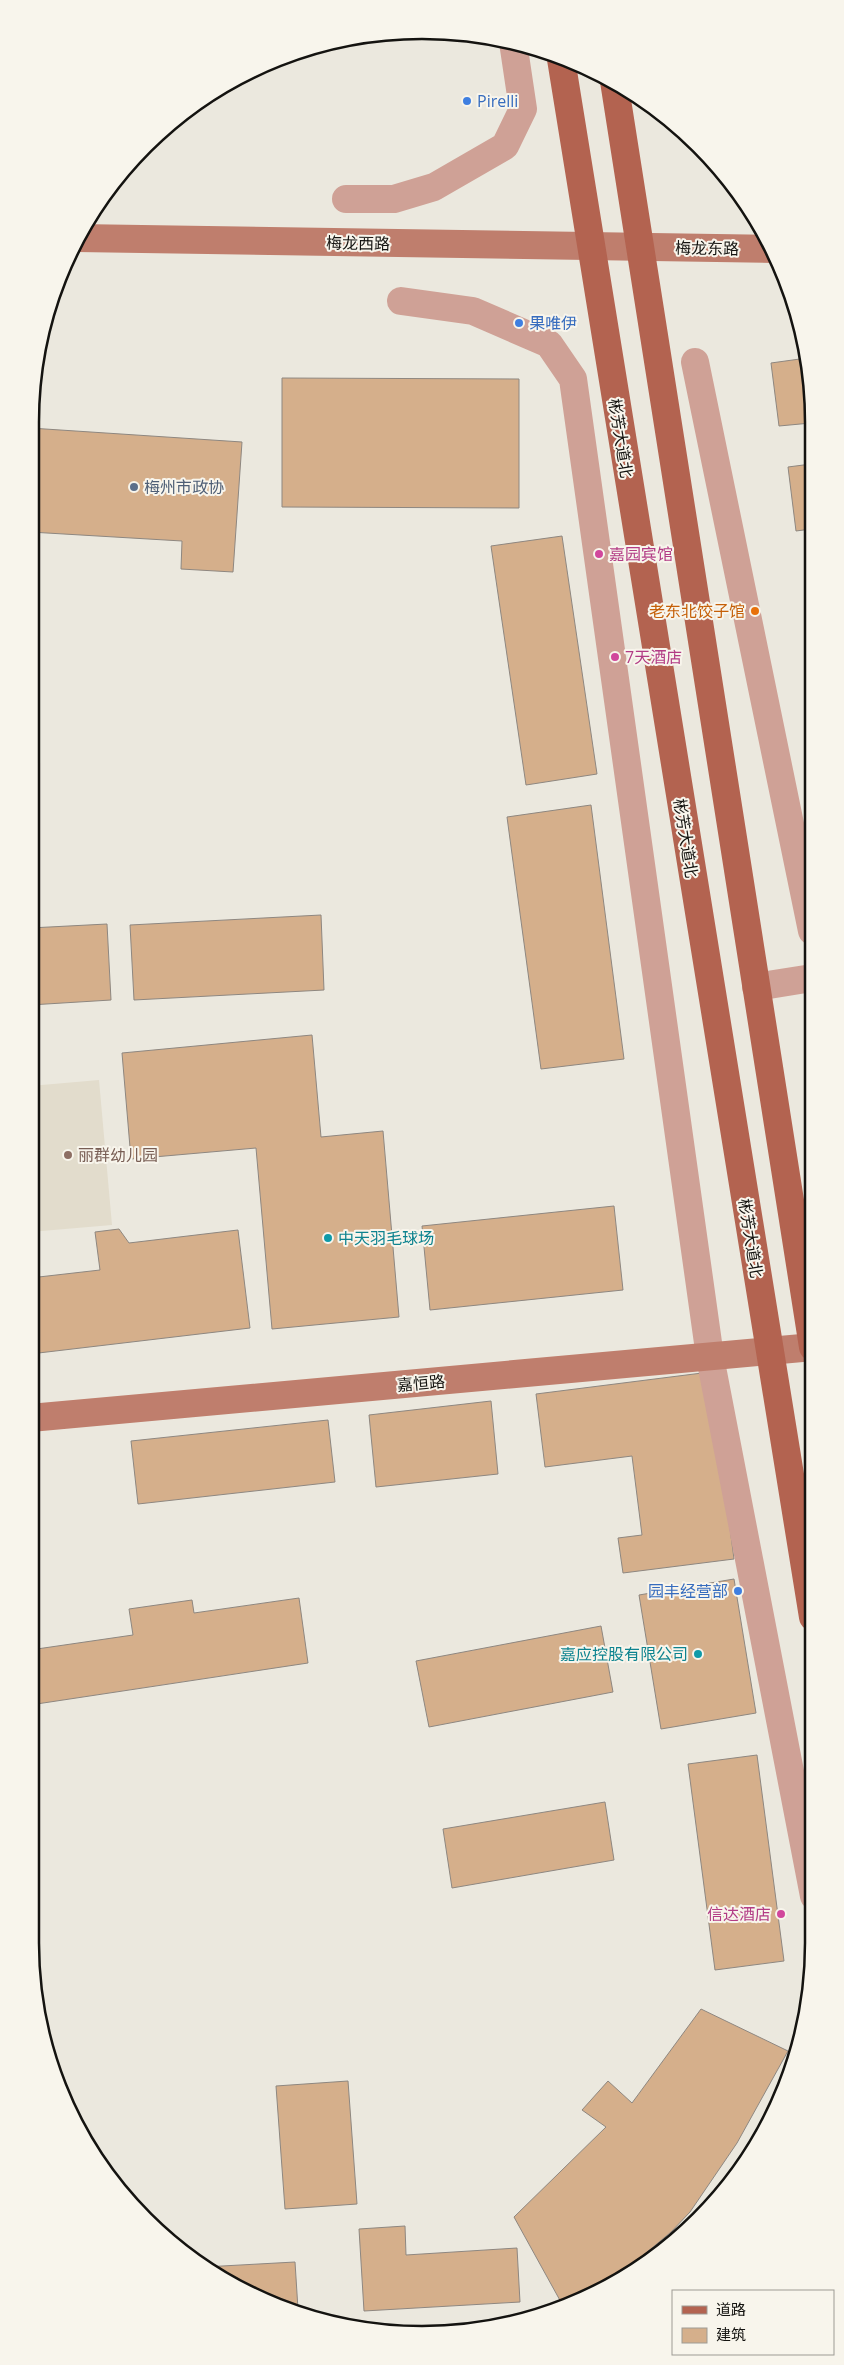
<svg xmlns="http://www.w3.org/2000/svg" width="844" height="2365" font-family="'Open Sans','Noto Sans SC',sans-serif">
<rect width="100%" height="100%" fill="#ebe8de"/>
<path fill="#e2dccc" d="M99 1080 112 1225 30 1232V1086Z"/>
<path fill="#d5af8b" stroke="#8e8780" d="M807 358 811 371V423L779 426 771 363Z
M282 378 519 379V508L282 507Z
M30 428 242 442 233 572 181 569 182 541 30 532Z
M811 464V529L796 531 788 467Z
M562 536 597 774 526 785 491 546Z
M811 565V619L805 566Z
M591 805 624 1059 541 1069 507 817Z
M321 915 324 990 134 1000 130 925Z
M107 924 111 1000 30 1005V928Z
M312 1035 321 1137 383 1131 399 1317 272 1329 256 1148 131 1159 122 1053Z
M614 1206 623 1290 430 1310 422 1226Z
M119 1229 129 1243 238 1230 250 1328 30 1354V1278L100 1270 95 1232Z
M710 1372 734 1559 623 1573 618 1538 642 1535 632 1456 545 1467 536 1394Z
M491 1401 498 1474 376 1487 369 1415Z
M328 1420 335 1482 138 1504 131 1441Z
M734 1579 756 1713 661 1729 639 1595Z
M299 1598 308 1663 30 1705V1650L133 1635 129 1609 192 1600 194 1613Z
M601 1626 613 1692 429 1727 416 1661Z
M757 1755 784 1961 715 1970 688 1764Z
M605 1802 614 1860 452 1888 443 1829Z
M701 2009 788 2051 737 2143 690 2212 671 2232 615 2279 562 2304 514 2217 606 2127 582 2110 608 2081 632 2103Z
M348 2081 357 2204 285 2209 276 2086Z
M405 2226 406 2255 517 2248 520 2302 364 2311 359 2229Z
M295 2262 298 2309 248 2294 204 2267Z"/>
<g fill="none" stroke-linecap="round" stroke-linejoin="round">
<path stroke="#cfa196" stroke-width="28" d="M346 199H394L434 187 505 146 523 109 513 42
M401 301 473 311 549 344 573 379 710 1357 814 1896
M695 362 812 931
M756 987 812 978"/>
<path stroke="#bf7e6d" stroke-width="28" d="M77 238 774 249
M30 1418 813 1347"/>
<path stroke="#b36350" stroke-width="28" d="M561 59 813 1617
M614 81 813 1347"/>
</g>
<g fill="#3f7fe0" stroke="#f8f5ec" stroke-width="2">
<circle cx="467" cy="101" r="5"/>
<circle cx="519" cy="323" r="5"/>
<circle cx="738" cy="1591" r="5"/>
</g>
<circle fill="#5c6f8a" stroke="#f8f5ec" stroke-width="2" cx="134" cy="487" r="5"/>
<g fill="#d1479c" stroke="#f8f5ec" stroke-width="2">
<circle cx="599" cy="554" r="5"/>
<circle cx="615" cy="657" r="5"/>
<circle cx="781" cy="1914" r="5"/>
</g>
<circle fill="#e8710a" stroke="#f8f5ec" stroke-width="2" cx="755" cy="611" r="5"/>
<circle fill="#8d6e63" stroke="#f8f5ec" stroke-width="2" cx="68" cy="1155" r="5"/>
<g fill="#0f9aa8" stroke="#f8f5ec" stroke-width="2">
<circle cx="328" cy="1238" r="5"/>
<circle cx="698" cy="1654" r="5"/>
</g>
<g text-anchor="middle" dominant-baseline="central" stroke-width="4" stroke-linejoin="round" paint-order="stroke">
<g font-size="16" fill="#366cbe" stroke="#f8f5ec" text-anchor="start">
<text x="477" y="101">Pirelli</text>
<text x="529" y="323">果唯伊</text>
<text x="728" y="1591" text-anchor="end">园丰经营部</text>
</g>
<g font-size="16" fill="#141310" stroke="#f8f5ec">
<text transform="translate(358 243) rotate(1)">梅龙西路</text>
<text transform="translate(707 248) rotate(1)">梅龙东路</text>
<text transform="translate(621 438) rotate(81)">彬芳大道北</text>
<text transform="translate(686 838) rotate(81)">彬芳大道北</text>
<text transform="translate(751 1238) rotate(81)">彬芳大道北</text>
<text transform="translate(421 1383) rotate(-5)">嘉恒路</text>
</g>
<g font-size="16" fill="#4e5e75" stroke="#f8f5ec" text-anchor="start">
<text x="144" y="487">梅州市政协</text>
</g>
<g font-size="16" fill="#b23c85" stroke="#f8f5ec" text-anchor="start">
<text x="609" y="554">嘉园宾馆</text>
<text x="625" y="657">7天酒店</text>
<text x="771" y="1914" text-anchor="end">信达酒店</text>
</g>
<g font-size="16" fill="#c56008" stroke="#f8f5ec" text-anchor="end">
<text x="745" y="611">老东北饺子馆</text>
</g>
<g font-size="16" fill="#785e54" stroke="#f8f5ec" text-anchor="start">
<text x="78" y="1155">丽群幼儿园</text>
</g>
<g font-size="16" fill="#0d838f" stroke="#f8f5ec" text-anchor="start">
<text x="338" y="1238">中天羽毛球场</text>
<text x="688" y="1654" text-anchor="end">嘉应控股有限公司</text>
</g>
</g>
<path d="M0 0H844V2365H0ZM422 39H422A383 383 0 0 1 805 422V1943A383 383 0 0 1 422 2326H422A383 383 0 0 1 39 1943V422A383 383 0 0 1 422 39Z" fill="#f8f5ec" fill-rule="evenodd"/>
<path fill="none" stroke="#141310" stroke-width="2.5" d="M422 39H422A383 383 0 0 1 805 422V1943A383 383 0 0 1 422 2326H422A383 383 0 0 1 39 1943V422A383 383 0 0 1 422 39Z"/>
<rect x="672" y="2290" width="162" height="65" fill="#f8f5ec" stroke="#9d9b94"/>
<rect x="682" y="2306" width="25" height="8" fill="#b36350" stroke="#9d9b94"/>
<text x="716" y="2315" font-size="15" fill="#141310">道路</text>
<rect x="682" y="2328" width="25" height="15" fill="#d5af8b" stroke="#9d9b94"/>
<text x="716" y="2340" font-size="15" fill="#141310">建筑</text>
</svg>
